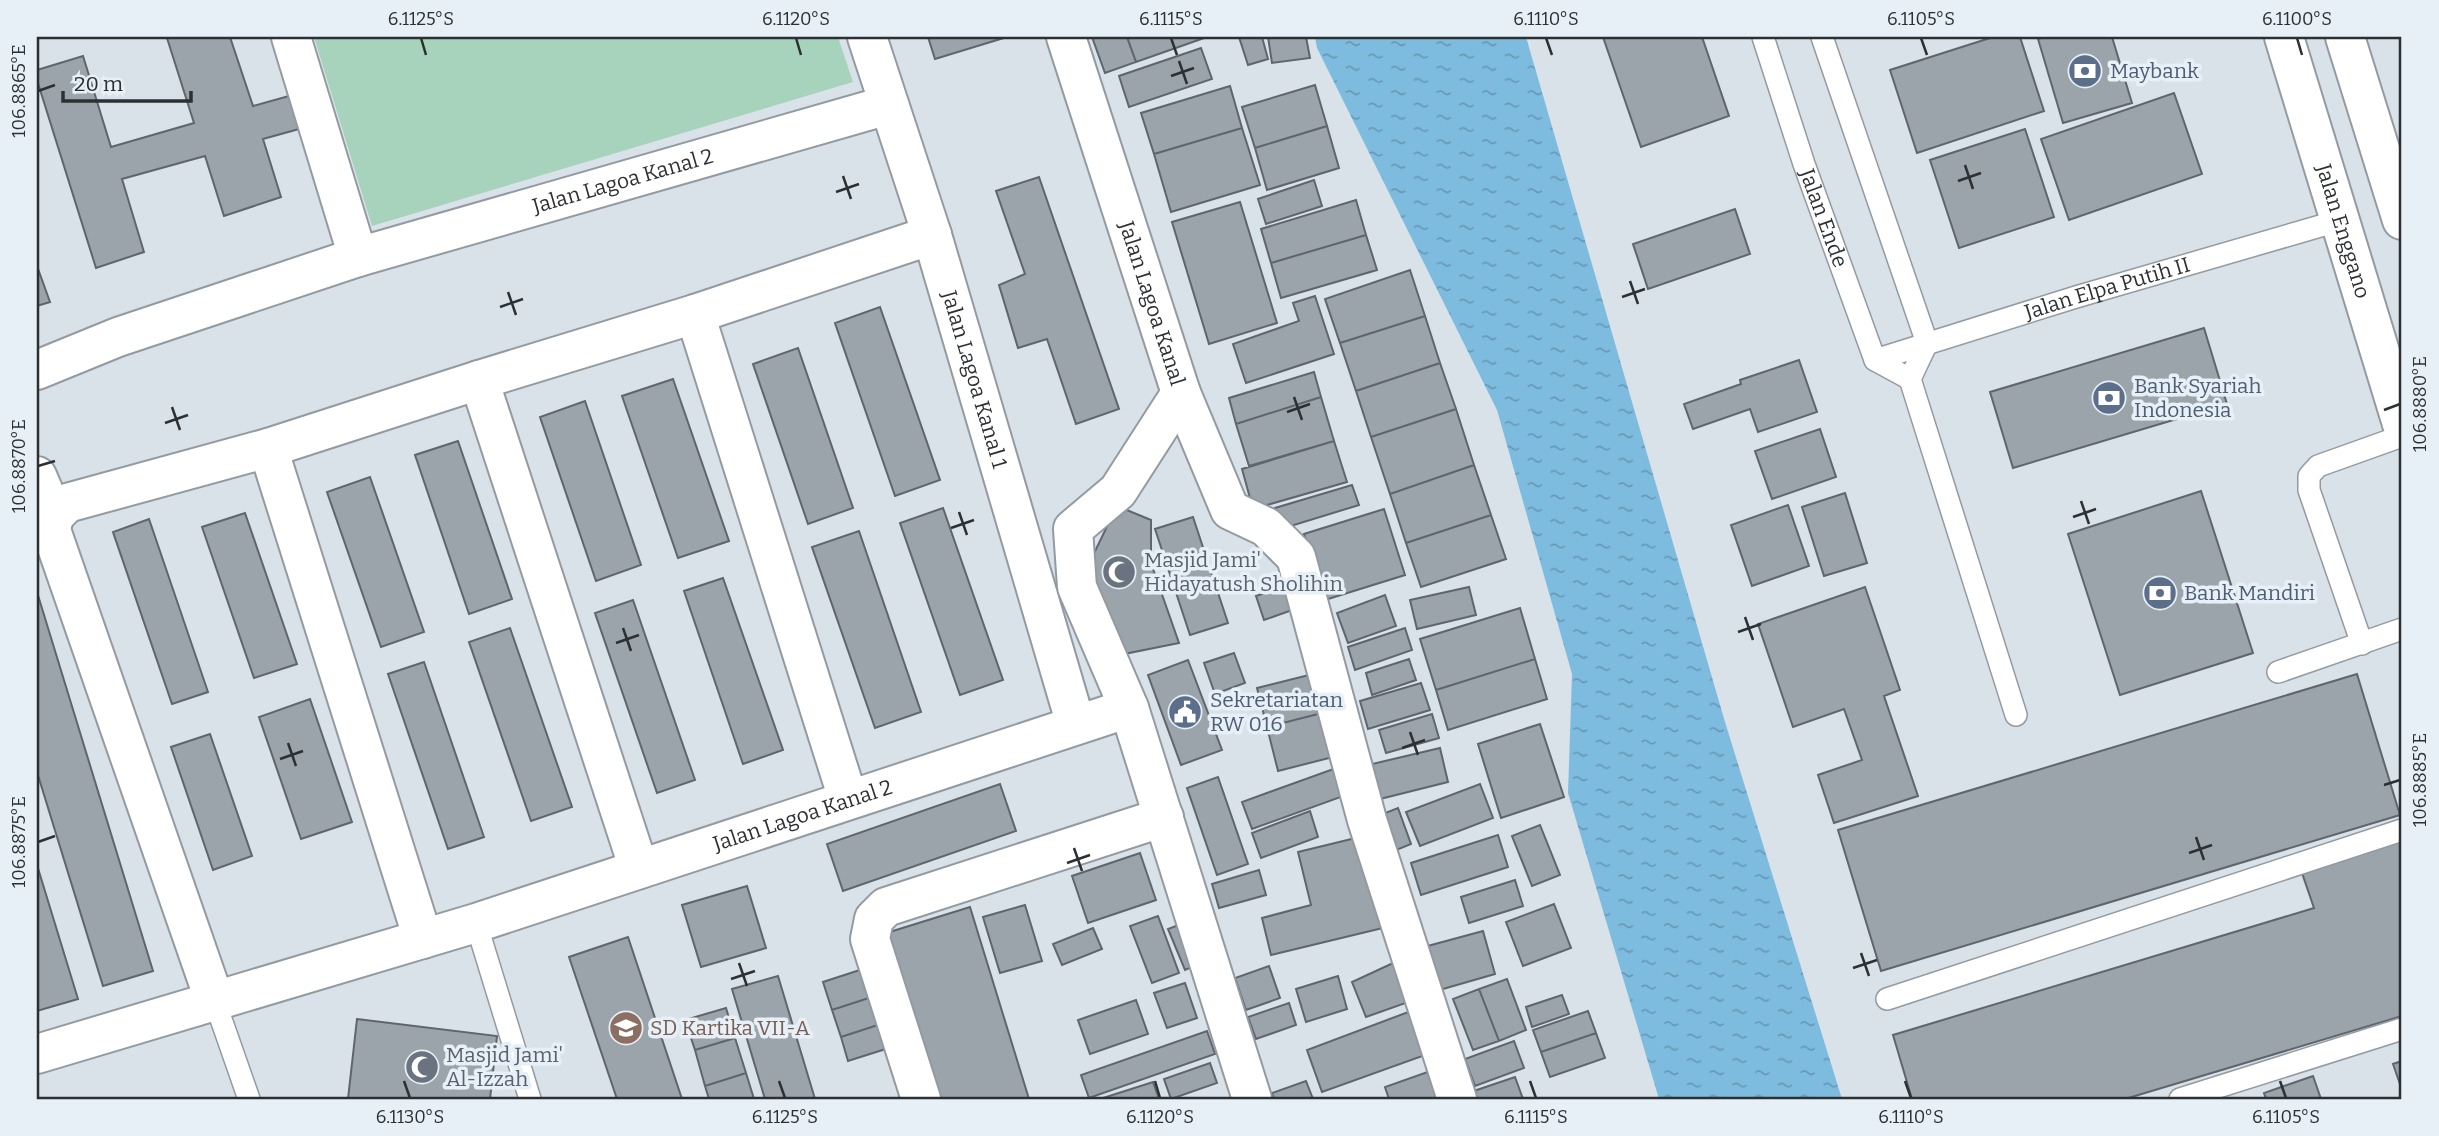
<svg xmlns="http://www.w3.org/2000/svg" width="2439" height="1136" font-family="Bitter,serif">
<defs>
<pattern id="water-ripples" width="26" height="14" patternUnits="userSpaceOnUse" patternTransform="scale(1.75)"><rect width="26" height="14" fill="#7ebcdf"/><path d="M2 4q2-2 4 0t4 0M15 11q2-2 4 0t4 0" fill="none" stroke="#6899b5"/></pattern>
</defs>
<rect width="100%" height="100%" fill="#dae2e9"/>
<path fill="#a7d3bc" d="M314 37H838L853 82 372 226Z"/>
<path fill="url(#water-ripples)" d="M1315 37H1526L1725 722 1842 1099H1659L1568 793 1572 674 1497 410 1317 48Z"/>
<path fill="#9ca4ab" stroke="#5f656c" stroke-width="2" d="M171 37H230L253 106 289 96 299 129 263 139 281 197 224 216 205 156 122 179 144 252 96 268 37 80V70L83 56 111 147 194 123 167 38Z
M928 37H1007L935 59Z
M1092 37H1127L1136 62 1105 73Z
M1127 37H1207L1136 62Z
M1239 37H1262L1268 59 1248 65Z
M1268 37H1306L1310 58 1272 63Z
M1603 37H1702L1729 116 1641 147Z
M1993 37H2020L2044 111 1917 153 1890 70Z
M2044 37H2112L2132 103 2063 123 2038 39Z
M1201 48 1212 79 1129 107 1119 76Z
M1315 85 1327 126 1255 148 1242 107Z
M1230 86 1242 128 1154 154 1141 113Z
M2174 93 2202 174 2069 220 2041 139Z
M1327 126 1339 168 1267 190 1255 148Z
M1242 128 1260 185 1171 212 1154 154Z
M2025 129 2054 217 1959 248 1930 160Z
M1039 177 1119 409 1076 424 1047 339 1018 348 999 285 1025 274 996 191Z
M1314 180 1322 206 1266 224 1258 199Z
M1356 200 1366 235 1271 263 1261 229Z
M1240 202 1277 323 1209 344 1172 222Z
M1735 209 1750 254 1648 289 1633 244Z
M1366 235 1377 270 1281 298 1271 263Z
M37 266 50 302 37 306Z
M1410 270 1425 316 1340 343 1325 299Z
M1315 296 1334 354 1246 383 1233 344 1299 321 1293 303Z
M880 307 940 480 895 496 835 323Z
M1425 316 1440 363 1356 391 1340 343Z
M2204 328 2227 404 2013 468 1990 392Z
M798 348 853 508 808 524 753 364Z
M1799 360 1817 412 1758 432 1750 409 1693 429 1684 404 1741 384 1740 380Z
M1440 363 1456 409 1371 437 1356 391Z
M1314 372 1321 397 1236 424 1229 398Z
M673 379 729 541 678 558 622 396Z
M1321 397 1334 441 1249 466 1236 424Z
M585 401 641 565 596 581 540 417Z
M1456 409 1474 465 1390 494 1371 437Z
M1820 429 1836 477 1772 499 1755 451Z
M458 441 512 599 469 614 415 455Z
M1334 441 1347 482 1253 509 1242 469Z
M1474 465 1491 515 1406 543 1390 494Z
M370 477 424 632 381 647 327 492Z
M1352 485 1359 505 1281 529 1275 508Z
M2201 491 2253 653 2120 695 2068 534Z
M1845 493 1867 563 1824 576 1802 507Z
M1788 505 1809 566 1752 586 1731 525Z
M1117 506 1151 520V563L1179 643 1119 655 1080 582Z
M943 508 1003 680 960 695 900 523Z
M1384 509 1405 575 1325 600 1304 534Z
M245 513 297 664 254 678 202 527Z
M1491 515 1506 559 1421 587 1406 543Z
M1193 517 1228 623 1190 635 1155 529Z
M149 519 208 692 172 704 113 532Z
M859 531 921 712 875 728 812 547Z
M723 578 783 750 743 764 684 591Z
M1293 584 1301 607 1264 620 1256 596Z
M1469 587 1476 615 1417 629 1410 600Z
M1865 587 1900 690 1884 696 1918 796 1834 823 1818 775 1862 760 1844 709 1793 727 1758 624Z
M37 592 153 971 103 986 37 772Z
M1385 595 1396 626 1348 643 1337 613Z
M633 600 695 780 657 793 595 613Z
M1520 608 1535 659 1436 690 1420 639Z
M510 628 572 807 531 821 469 642Z
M1405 628 1412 650 1355 670 1348 647Z
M1234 653 1245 683 1215 694 1204 663Z
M1409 659 1416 680 1372 695 1366 673Z
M1535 659 1547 699 1448 730 1436 690Z
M1188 660 1222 750 1181 765 1148 675Z
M424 662 484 837 448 849 388 674Z
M1313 674 1322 713 1267 727 1257 688Z
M2357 674 2400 815 1881 971 1838 830Z
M1421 683 1430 710 1368 729 1360 701Z
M310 699 352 822 301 839 259 717Z
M1322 713 1333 757 1278 771 1267 727Z
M1432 714 1439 738 1386 753 1379 730Z
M1540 724 1564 797 1501 818 1478 744Z
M210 734 252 856 213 870 171 747Z
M1440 748 1448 782 1376 800 1368 765Z
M1339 767 1349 794 1252 829 1242 802Z
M1218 777 1248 864 1217 875 1187 788Z
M1000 784 1016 831 843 891 827 844Z
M1480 784 1493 818 1420 846 1406 812Z
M1398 808 1411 844 1394 851 1380 815Z
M1310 811 1318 837 1261 858 1252 833Z
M1540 825 1560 875 1532 886 1512 836Z
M1368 835 1391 926 1271 955 1262 918 1311 905 1298 852Z
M1498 835 1508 867 1421 895 1411 863Z
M2402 835V1016L2125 1099H1912L1893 1035 2314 908 2301 870Z
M1140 853 1156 900 1088 923 1072 876Z
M37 865 78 999 37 1011Z
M1259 870 1266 895 1219 908 1212 884Z
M1515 880 1523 906 1469 923 1461 897Z
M747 886 766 948 701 967 682 905Z
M1554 904 1571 948 1523 966 1506 922Z
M1025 905 1042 961 1000 973 983 917Z
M970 907 1029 1099H930L880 935Z
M1158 916 1179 973 1152 983 1130 926Z
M1189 921 1206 961 1185 970 1168 929Z
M1093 928 1102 949 1062 965 1053 944Z
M1483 931 1495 974 1436 991 1424 947Z
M628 937 682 1099H617L569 957Z
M1404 958 1417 999 1366 1017 1352 982Z
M1269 966 1280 998 1246 1010 1235 978Z
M869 967 878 995 832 1010 823 982Z
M778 976 815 1099H765L732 989Z
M1338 976 1347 1009 1306 1022 1296 989Z
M1507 979 1526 1030 1499 1041 1479 989Z
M1185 983 1197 1018 1167 1028 1154 993Z
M1479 989 1499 1041 1473 1050 1453 999Z
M878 995 887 1022 841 1037 832 1010Z
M1562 995 1569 1014 1532 1027 1526 1007Z
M1136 1000 1148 1034 1090 1054 1078 1020Z
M1289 1003 1296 1025 1256 1039 1248 1017Z
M726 1008 735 1038 695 1050 685 1020Z
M1411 1011 1428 1054 1322 1092 1307 1050Z
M1588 1011 1596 1033 1541 1052 1533 1030Z
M357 1019 497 1036 490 1099H348Z
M887 1022 895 1046 848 1061 841 1037Z
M1207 1031 1215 1054 1089 1098 1081 1075Z
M1596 1033 1605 1058 1550 1077 1541 1052Z
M735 1038 746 1073 705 1086 695 1050Z
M1514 1041 1524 1068 1475 1086 1465 1059Z
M2402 1061V1090L2393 1064Z
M1210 1063 1217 1083 1171 1099 1164 1079Z
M1436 1069 1447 1099H1389L1385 1087Z
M746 1073 754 1099H709L705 1086Z
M2313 1076 2321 1099H2266L2264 1093Z
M1515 1077 1523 1099H1473L1471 1092Z
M1306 1081 1313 1099H1274L1272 1093Z
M1153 1082 1159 1099H1100Z"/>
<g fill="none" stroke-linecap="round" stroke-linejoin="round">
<g stroke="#939aa1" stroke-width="24">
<g id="service">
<path id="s1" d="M1763 37 1804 164 1875 360 1910 379"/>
<path d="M1822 37 1927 343 1910 379 2016 715"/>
<path id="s2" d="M1875 360 2076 297 2341 220"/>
<path d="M2362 644 2309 490V476L2318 466 2402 436"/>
<path d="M2278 672 2402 629"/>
<path d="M476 923 530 1099"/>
<path d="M214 999 249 1099"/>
<path d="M1887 999 2402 830"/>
<path d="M2180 1099 2402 1029"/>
</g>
</g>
<g stroke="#939aa1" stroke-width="42">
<g id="minor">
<path d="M291 37 358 257"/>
<path id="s3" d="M867 37 932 235 1076 725"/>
<path id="s4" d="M1066 37 1181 393 1230 510 1266 527 1296 557 1367 820 1457 1099"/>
<path d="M695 314 848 799"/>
<path id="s5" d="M37 370 118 337 358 257 888 105"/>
<path d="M479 380 639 869"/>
<path d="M1181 393 1118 491 1073 529 1077 587 1129 708 1252 1099"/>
<path d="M268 448 423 939"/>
<path d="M37 476 54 516 51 530 214 999"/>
<path d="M54 516 67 503 268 448 479 380 695 314 932 235"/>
<path id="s6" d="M37 1054 476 923 1129 708"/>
<path d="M921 1099 870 939 874 919 886 907 1164 817"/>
</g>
</g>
<g stroke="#939aa1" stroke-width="42">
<g id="trunk">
<path id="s7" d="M2284 37 2402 424"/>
<path d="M2345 37 2402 220"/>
</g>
</g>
<use href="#service" stroke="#fff" stroke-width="21"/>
<use href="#minor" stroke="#fff" stroke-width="38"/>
<use href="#trunk" stroke="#fff" stroke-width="38"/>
</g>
<path fill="none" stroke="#2d3033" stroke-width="2.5" d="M421 38 426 55M796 38 801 55M1171 38 1177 55M1546 38 1552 55M1921 38 1927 55M2297 38 2302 55M1179 61 1187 84M1171 76 1194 68M38 91 55 85M1965 165 1973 189M843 176 851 199M1958 181 1981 173M836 192 859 184M1630 281 1638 304M508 292 516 315M1622 297 1645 289M500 307 523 299M1294 397 1302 420M172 407 180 430M2384 410 2400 404M1287 412 1310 404M165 423 188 415M38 466 55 461M2081 501 2089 524M959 512 967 535M2073 517 2096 509M951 528 974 520M1745 617 1753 640M623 628 631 651M1738 632 1761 624M616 643 639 635M1410 732 1418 755M288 743 296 766M1402 748 1425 740M280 759 303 751M2384 785 2400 780M2196 837 2204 860M38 842 55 836M1074 848 1082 871M2189 853 2212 845M1067 863 1090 855M1861 953 1869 976M739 963 747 986M1853 968 1877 960M731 979 755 971M404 1081 410 1098M779 1081 785 1098M1155 1081 1160 1098M1530 1081 1536 1098M1905 1081 1911 1098M2280 1081 2286 1098"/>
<defs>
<g id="bank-disc" transform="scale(1.75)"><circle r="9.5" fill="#5c6f8a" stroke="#e7eff7"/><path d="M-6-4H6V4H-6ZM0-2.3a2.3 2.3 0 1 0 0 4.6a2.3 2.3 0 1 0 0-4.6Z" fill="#fff"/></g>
<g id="mosque-disc" transform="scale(1.75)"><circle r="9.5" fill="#6b7280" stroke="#e7eff7"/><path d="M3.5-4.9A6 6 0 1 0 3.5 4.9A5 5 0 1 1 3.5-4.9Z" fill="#fff"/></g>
<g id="civic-disc" transform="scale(1.75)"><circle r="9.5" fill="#5c6f8a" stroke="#e7eff7"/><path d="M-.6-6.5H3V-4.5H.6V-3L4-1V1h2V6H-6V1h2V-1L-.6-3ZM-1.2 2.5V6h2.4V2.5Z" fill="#fff"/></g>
<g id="school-disc" transform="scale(1.75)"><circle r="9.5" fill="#8d6e63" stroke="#e7eff7"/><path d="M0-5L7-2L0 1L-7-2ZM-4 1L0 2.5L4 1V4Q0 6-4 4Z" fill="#fff"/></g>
</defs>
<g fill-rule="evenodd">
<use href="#bank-disc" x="2085" y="71"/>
<use href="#bank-disc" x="2109" y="398"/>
<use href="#mosque-disc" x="1119" y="572"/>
<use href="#bank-disc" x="2160" y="593"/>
<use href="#civic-disc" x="1185" y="712"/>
<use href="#school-disc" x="626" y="1028"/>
<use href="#mosque-disc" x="422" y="1067"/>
</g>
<g text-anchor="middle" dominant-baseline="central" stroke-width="7" stroke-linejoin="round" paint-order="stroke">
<g font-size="21" fill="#4e5e75" stroke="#e7eff7" text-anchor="start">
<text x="2110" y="71">Maybank</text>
<text x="2134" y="386">Bank Syariah<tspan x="2134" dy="24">Indonesia</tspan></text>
<text x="2184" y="593">Bank Mandiri</text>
<text x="1210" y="700">Sekretariatan<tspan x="1210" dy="24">RW 016</tspan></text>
</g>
<g font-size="21" fill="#2d3033" stroke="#e7eff7">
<text stroke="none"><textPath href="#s5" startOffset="616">Jalan Lagoa Kanal 2</textPath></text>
<text stroke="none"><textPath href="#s1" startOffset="191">Jalan Ende</textPath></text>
<text stroke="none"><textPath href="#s7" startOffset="203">Jalan Enggano</textPath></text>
<text stroke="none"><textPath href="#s2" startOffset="243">Jalan Elpa Putih II</textPath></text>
<text stroke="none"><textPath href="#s4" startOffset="280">Jalan Lagoa Kanal</textPath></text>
<text stroke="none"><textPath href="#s3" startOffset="359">Jalan Lagoa Kanal 1</textPath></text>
<text stroke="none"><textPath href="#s6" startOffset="802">Jalan Lagoa Kanal 2</textPath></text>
</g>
<g font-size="21" fill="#5b616d" stroke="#e7eff7" text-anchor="start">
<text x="1144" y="560">Masjid Jami'<tspan x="1144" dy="24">Hidayatush Sholihin</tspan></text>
<text x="446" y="1055">Masjid Jami'<tspan x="446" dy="24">Al-Izzah</tspan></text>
</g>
<g font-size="21" fill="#785e54" stroke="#e7eff7" text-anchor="start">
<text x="650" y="1028">SD Kartika VII-A</text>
</g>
</g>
<rect width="2439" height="1136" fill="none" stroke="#e7eff7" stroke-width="77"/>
<path d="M63 91v10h128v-10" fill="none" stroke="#2d3033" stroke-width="3.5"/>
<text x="74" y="91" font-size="21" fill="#2d3033" stroke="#e7eff7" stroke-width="5" paint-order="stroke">20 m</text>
<rect x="38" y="38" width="2362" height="1060" fill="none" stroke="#2d3033" stroke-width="2.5"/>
<g font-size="18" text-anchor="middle" fill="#2d3033">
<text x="421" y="25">6.1125°S</text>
<text x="796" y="25">6.1120°S</text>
<text x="1171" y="25">6.1115°S</text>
<text x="1546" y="25">6.1110°S</text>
<text x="1921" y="25">6.1105°S</text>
<text x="2297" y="25">6.1100°S</text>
<text transform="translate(19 91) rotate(-90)" y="6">106.8865°E</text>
<text transform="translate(2420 404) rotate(-90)" y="6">106.8880°E</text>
<text transform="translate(19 466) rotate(-90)" y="6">106.8870°E</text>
<text transform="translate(2420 780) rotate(-90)" y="6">106.8885°E</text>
<text transform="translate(19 842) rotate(-90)" y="6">106.8875°E</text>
<text x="410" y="1123">6.1130°S</text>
<text x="785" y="1123">6.1125°S</text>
<text x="1160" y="1123">6.1120°S</text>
<text x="1536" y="1123">6.1115°S</text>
<text x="1911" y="1123">6.1110°S</text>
<text x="2286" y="1123">6.1105°S</text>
</g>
</svg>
